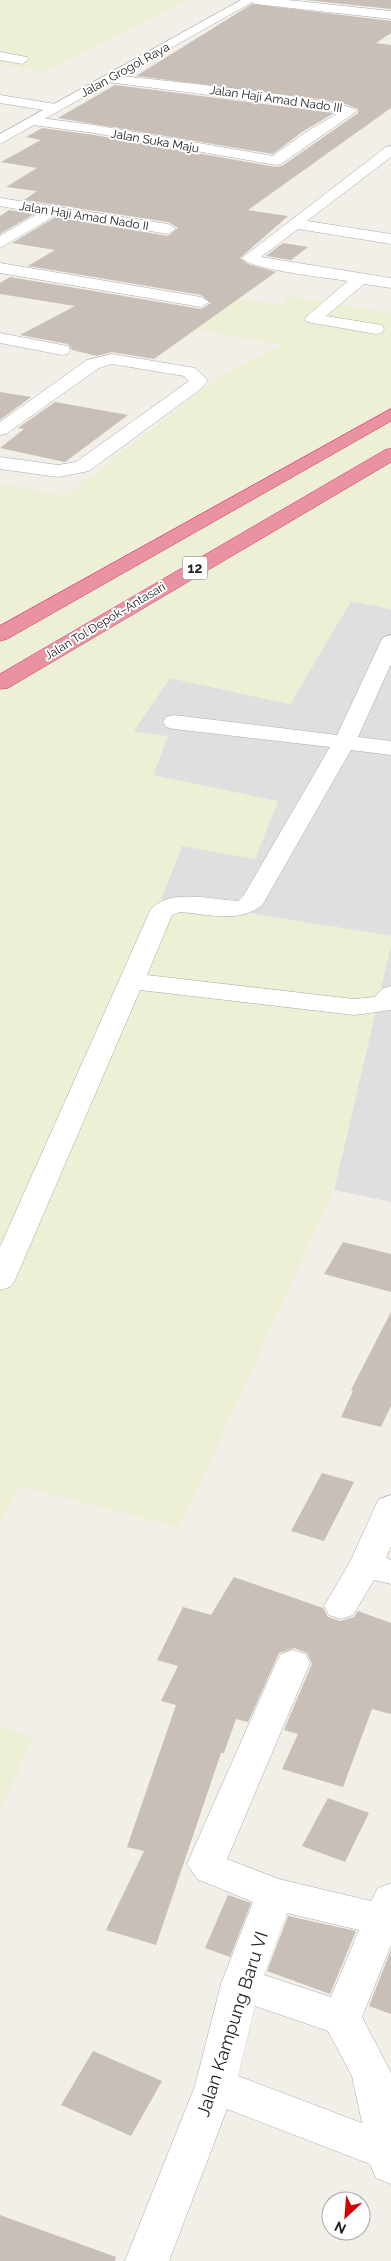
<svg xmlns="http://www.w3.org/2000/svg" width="391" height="2261" font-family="Raleway,sans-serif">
<rect width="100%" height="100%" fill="#f2efe9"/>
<path fill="#e0dfdf" d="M351 601 391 609V936L161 899 182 846 133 732 170 678 290 704Z
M391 945V1202L334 1190Z"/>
<path fill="#eef0d5" d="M0 0H189L44 72 0 64Z
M289 296 391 313V609L351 601 290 704 170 678 133 732 168 736 153 775 278 801 255 859 182 846 161 899 391 936V945L334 1190 180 1528 20 1486 0 1525V483L66 496 222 374 280 345 194 329 236 297 281 306Z
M0 1726 34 1738 0 1810Z"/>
<path fill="#c7bfb8" d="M306 0H391V9Z
M252 4 391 21V33L376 43 391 45V108L248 210 288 216 240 258 248 264 276 272 154 359 112 352 97 356 72 350 68 344 20 335 75 306 0 294V283L10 277 201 309 211 303 201 295 28 266 55 250 12 243 56 217 168 236 178 228 168 222 24 200 37 191 6 187 37 168 1 162 41 140 26 137 42 128 94 135 276 167 282 166 358 113V109L346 104 319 99 136 76Z
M115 85 334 113 302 132 273 154 58 118Z
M9 210 34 214 0 234V216Z
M283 243 308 247 291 260 266 256Z
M0 392 31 397 0 420Z
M55 402 128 415 65 462 0 448 24 429 18 428Z
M343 1242 391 1254V1292L324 1274Z
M391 1312V1406L381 1427 341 1417 353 1391 351 1390Z
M322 1473 354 1482 324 1541 291 1531Z
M234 1577 323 1608 328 1617 340 1621 354 1617 358 1611 391 1623V1714L372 1709 343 1787 282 1769 298 1734 284 1730 312 1664 307 1653 294 1648 279 1653 248 1722 236 1719 224 1753H221L156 1945 106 1930 144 1851 127 1847 176 1705 161 1701 178 1666 157 1660 183 1607 211 1615Z
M328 1798 369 1813 345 1862 302 1846Z
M228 1895 251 1903 230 1957 205 1948Z
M288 1916 356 1931 330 1994 267 1971Z
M391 1950V2014L369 2006Z
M93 2051 162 2081 131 2136 61 2105Z
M0 2215 116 2257 115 2261H0Z"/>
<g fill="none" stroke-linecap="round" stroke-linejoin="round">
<g stroke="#a9a9a9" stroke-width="1">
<path id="minor" d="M249 0H288L391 11V19L255 4Z
M0 52 27 57 28 60 22 64 0 60Z
M113 75C144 79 347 98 357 111L281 164 276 165 94 133 33 125 26 121 33 117 94 125 273 156 303 134 340 112 108 82 106 79 108 76Z
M0 95 56 104 63 108 56 112 0 103Z
M391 146V157L307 221 391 234V244L298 229 261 257 391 278V288L364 284 326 316 376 324 382 325 384 329 382 333 376 334 307 322 305 319 307 316 348 281C330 278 251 270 242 258L386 147Z
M0 198 168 224 176 229 168 234 56 215 0 248V236L39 213 0 206Z
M0 263 201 297 209 302 201 307 0 273Z
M0 333 62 345 68 346 70 350 68 354 62 355 0 343Z
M112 354 195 368 208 380 202 388 89 471 58 477 0 469V457L58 465 76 462 189 381 184 376 112 364 99 368 6 434 0 435V422L87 360Z
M391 635V664L358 737 391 741V755L351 750 263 904C242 924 207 914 180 912L172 915 147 975 354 999 375 997 382 989 391 986V1010L354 1015 140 990 15 1280 10 1287 0 1290V1247L150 911C167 887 213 900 238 901L244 895 330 747 174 729 166 727 163 722 166 717 174 715 337 735 381 641 384 637Z
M391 1495V1546L386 1558 391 1560V1584L374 1580 353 1615 341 1619 329 1615 324 1606 350 1562 375 1507 379 1499Z
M293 1650 305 1654 310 1663 227 1859 279 1879 371 1901 378 1888 391 1883V1945L362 2017 391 2073V2184L376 2178 370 2164 227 2109 169 2261H125L195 2086 221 1984 253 1902 197 1879 187 1864 276 1663 281 1654ZM287 1913 359 1930 331 1997 264 1975ZM255 2006 328 2031 352 2076 362 2123 238 2076Z"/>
</g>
<g stroke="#a9a9a9" stroke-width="1">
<path id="tertiary" d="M241 0H256L0 144V134Z"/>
</g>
<g stroke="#dc2a67" stroke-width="1">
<path id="motorway" d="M391 409V421L7 639 0 641V626Z
M391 449V462L8 688 0 689V674L385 450Z"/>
</g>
<use href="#minor" fill="#fff" fill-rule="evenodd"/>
<use href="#tertiary" fill="#fff" fill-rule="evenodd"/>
<use href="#motorway" fill="#e892a2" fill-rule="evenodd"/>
</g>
<g text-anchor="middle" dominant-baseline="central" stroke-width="4" stroke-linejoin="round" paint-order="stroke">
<g font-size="12" fill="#222" stroke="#fff">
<text transform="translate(125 70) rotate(-29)">Jalan Grogol Raya</text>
<text transform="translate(276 99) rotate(8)">Jalan Haji Amad Nado III</text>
<text transform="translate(155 141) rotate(10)">Jalan Suka Maju</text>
<text transform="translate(84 216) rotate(9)">Jalan Haji Amad Nado II</text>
<text transform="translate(105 621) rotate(-31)">Jalan Tol Depok–Antasari</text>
</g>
<rect fill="#fff" stroke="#646464" stroke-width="1" x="182.5" y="556.5" width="25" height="23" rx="4"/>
<g font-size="14" font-weight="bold" fill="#222">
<text x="195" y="568">12</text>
</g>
<g font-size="18" fill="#222" stroke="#fff">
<text transform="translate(232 2024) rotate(-72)">Jalan Kampung Baru VI</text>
</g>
</g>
<g transform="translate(346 2216) rotate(206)"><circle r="24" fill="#ffffff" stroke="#a7a7a7"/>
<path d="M0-4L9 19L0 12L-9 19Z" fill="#d40000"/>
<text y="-8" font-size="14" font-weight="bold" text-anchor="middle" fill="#222222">N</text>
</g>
</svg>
